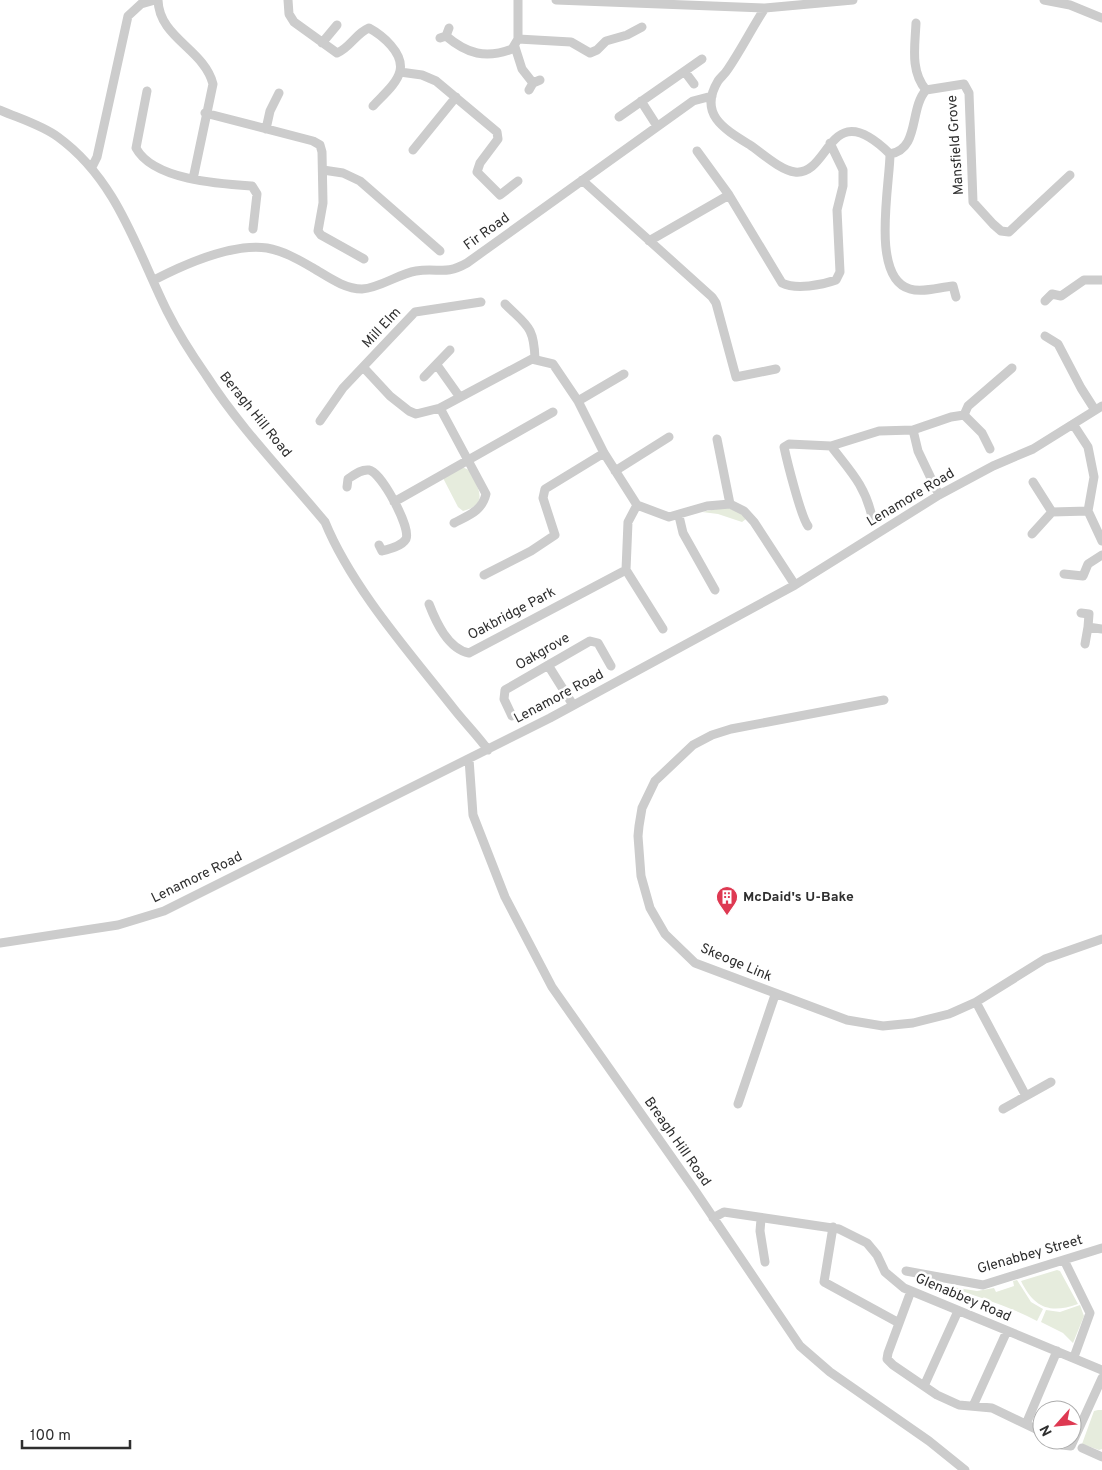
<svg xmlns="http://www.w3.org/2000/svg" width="1102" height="1470" font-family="Overpass,sans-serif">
<rect width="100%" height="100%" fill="#fff"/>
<path fill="#e6ecdd" d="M462 467 469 470C478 487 490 504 463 511L458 507 443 478Z
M726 507 741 513 746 519 742 522 718 514 702 512Z
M1057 1270 1060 1271 1078 1304C1050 1314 1034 1308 1021 1281Z
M1017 1280 1031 1302 1043 1309 1037 1321C1010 1306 981 1299 952 1287L977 1291 994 1288 996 1292 1014 1286 1013 1281Z
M1080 1305 1084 1316 1073 1343 1063 1333 1041 1322 1046 1310 1060 1312Z
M1098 1410H1102V1449L1099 1450 1082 1444 1094 1411Z"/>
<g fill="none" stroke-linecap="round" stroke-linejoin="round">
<path stroke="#ccc" stroke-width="9" d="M158 0C159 38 204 49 213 84L193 179
M288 0 289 14 294 22 337 53C350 48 356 33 369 28 382 35 404 53 400 71 397 84 382 96 373 106
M556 0 765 8 853 0
M1044 0 1070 5 1102 18
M765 8C752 28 741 50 728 69 725 74 721 77 718 81 698 114 724 129 750 145 762 153 780 170 795 172 831 176 828 93 890 154 890 184 870 278 910 289 923 293 940 287 953 286L956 297
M916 23C915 46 910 71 926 90
M446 36C467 54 486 59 512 49L518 39V0
M440 38 446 36 449 28
M518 39 571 42 590 53 597 50 606 41 627 35 642 27
M322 43 337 25
M515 47 522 69 533 83
M400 72 422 75 436 81 497 132 498 139 480 163 477 172 500 195 518 181
M685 72 694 84
M529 90 533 83 540 80
M147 91 136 148C153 180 220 184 252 186L257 194 253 229
M641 101 657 126
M0 110C18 118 42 125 58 137 117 180 136 248 167 311 178 333 192 355 206 375 240 428 285 474 325 522 352 588 410 653 454 709 465 723 478 736 488 750
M205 113 313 141 320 145 322 152 323 203 318 231 321 235 364 259
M619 117 702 59
M266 129 270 111 279 93
M413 150 456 97
M697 151 729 195 782 283C796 290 822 285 836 280L840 272 837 210 843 186V170L830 143
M890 154C920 149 909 109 926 90L964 84 969 93 973 202 993 224 1001 231 1009 232 1070 175
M92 167 97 157 128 16 141 4 155 0
M323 170 343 173 360 181 440 251
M582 180 712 297 716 303 736 377 776 369
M649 241 729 195
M154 280C185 264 231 243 267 248 284 251 299 260 313 268 327 276 344 289 362 289 380 288 398 274 416 271 439 267 444 276 467 263L693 101 712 96
M1045 301 1052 294 1061 296 1084 280H1102
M505 304C527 326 534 326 535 359
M1045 336 1058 344 1081 388 1095 410
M437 365 459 396
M364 368 390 396 409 411 416 414 440 408 532 359 553 364 578 401 604 453 637 505 669 517 707 506 730 504 744 511 754 522 795 585
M424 377 450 350
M578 401 624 374
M440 408 486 494C482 511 469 515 454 523
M964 415 982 433 990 449
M320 421 343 388 415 312 481 302
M1073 424 1088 447 1094 477 1088 511 1102 541
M913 430 951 417 964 415 968 406 1012 368
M717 439 730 504
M831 446C850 471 865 485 872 517
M615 471 669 437
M1033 482 1052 512 1088 511
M347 487 348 479C354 475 361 469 369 470 381 472 411 527 406 539 402 546 390 549 382 551L379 545
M394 502 553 412
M679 516 683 533 715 590
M808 526C801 517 787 461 784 447L789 444 831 446 879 431 913 430 918 451 939 495
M1032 534 1052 512
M626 570 663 629
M1064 574 1083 576 1088 564 1102 555
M484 575 531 551 555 535 543 498 545 489 604 453
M429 604C436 622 448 649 469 653L626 570 628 522 637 505
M1081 613 1089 614 1088 627 1102 629
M1085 644 1088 627
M548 665 573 705
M884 700 731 729 712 735 693 745 655 781 642 808 639 826 638 836 641 876 650 908 665 934 695 963 847 1020 883 1026 913 1023 949 1014 976 1002 1045 959 1102 939
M512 716 504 699 505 690 590 641 598 643 611 666
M469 759 473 815 505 897 552 987 694 1189 800 1346 830 1372 929 1441 965 1470
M0 943 118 925 164 911 550 718 795 585 939 495 993 466 1033 449 1102 406
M976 1002 1026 1096
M738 1104 775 995
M1003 1109 1051 1082
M713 1218 724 1212 839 1229 867 1243 877 1255 885 1272 904 1288 1102 1370
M761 1219 760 1231 765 1262
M833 1227 824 1282 899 1323
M1064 1260 1090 1313 1074 1357
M906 1271 983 1285 1102 1248
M911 1291 888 1353 887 1359 893 1365 937 1395 959 1405 992 1408 1042 1432
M924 1386 958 1311
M973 1406 1007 1331
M1026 1424 1057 1351
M1054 1440 1062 1445 1071 1446 1102 1378
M1082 1448 1102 1457"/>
</g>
<defs>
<g id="building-pin" transform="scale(1.125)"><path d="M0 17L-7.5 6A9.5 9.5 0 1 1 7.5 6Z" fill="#de3952" stroke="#fff"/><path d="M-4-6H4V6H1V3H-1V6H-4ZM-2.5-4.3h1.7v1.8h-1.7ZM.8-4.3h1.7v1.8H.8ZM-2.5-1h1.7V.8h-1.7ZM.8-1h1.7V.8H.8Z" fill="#fff"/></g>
</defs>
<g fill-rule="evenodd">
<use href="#building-pin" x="727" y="897"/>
</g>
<g text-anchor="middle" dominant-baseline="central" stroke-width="5" stroke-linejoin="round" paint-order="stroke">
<g font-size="14" fill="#2f2f2f" stroke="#fff">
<text transform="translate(956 145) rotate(-94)">Mansfield Grove</text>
<text transform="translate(487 232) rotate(-36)">Fir Road</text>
<text transform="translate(382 328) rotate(-47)">Mill Elm</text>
<text transform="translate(255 415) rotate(51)">Beragh Hill Road</text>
<text transform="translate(911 498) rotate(-31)">Lenamore Road</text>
<text transform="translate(512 614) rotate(-28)">Oakbridge Park</text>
<text transform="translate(543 652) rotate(-30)">Oakgrove</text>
<text transform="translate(559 697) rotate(-28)">Lenamore Road</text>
<text transform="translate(197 878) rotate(-26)">Lenamore Road</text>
<text transform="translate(736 963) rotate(23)">Skeoge Link</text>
<text transform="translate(677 1142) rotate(55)">Breagh Hill Road</text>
<text transform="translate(1030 1255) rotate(-16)">Glenabbey Street</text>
<text transform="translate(963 1298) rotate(23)">Glenabbey Road</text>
</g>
<g font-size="14" font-weight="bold" fill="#2f2f2f" stroke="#fff" text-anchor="start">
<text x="743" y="897">McDaid's U-Bake</text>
</g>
</g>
<g transform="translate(1057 1425) rotate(243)"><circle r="24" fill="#ffffff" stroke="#acacac"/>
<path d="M0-4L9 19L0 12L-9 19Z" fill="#de3952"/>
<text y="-8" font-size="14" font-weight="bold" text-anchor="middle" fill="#2f2f2f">N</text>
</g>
<path d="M22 1440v8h108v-8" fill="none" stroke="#2f2f2f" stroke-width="2.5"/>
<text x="30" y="1440" font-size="15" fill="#2f2f2f" stroke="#ffffff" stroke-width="4" paint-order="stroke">100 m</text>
</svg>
